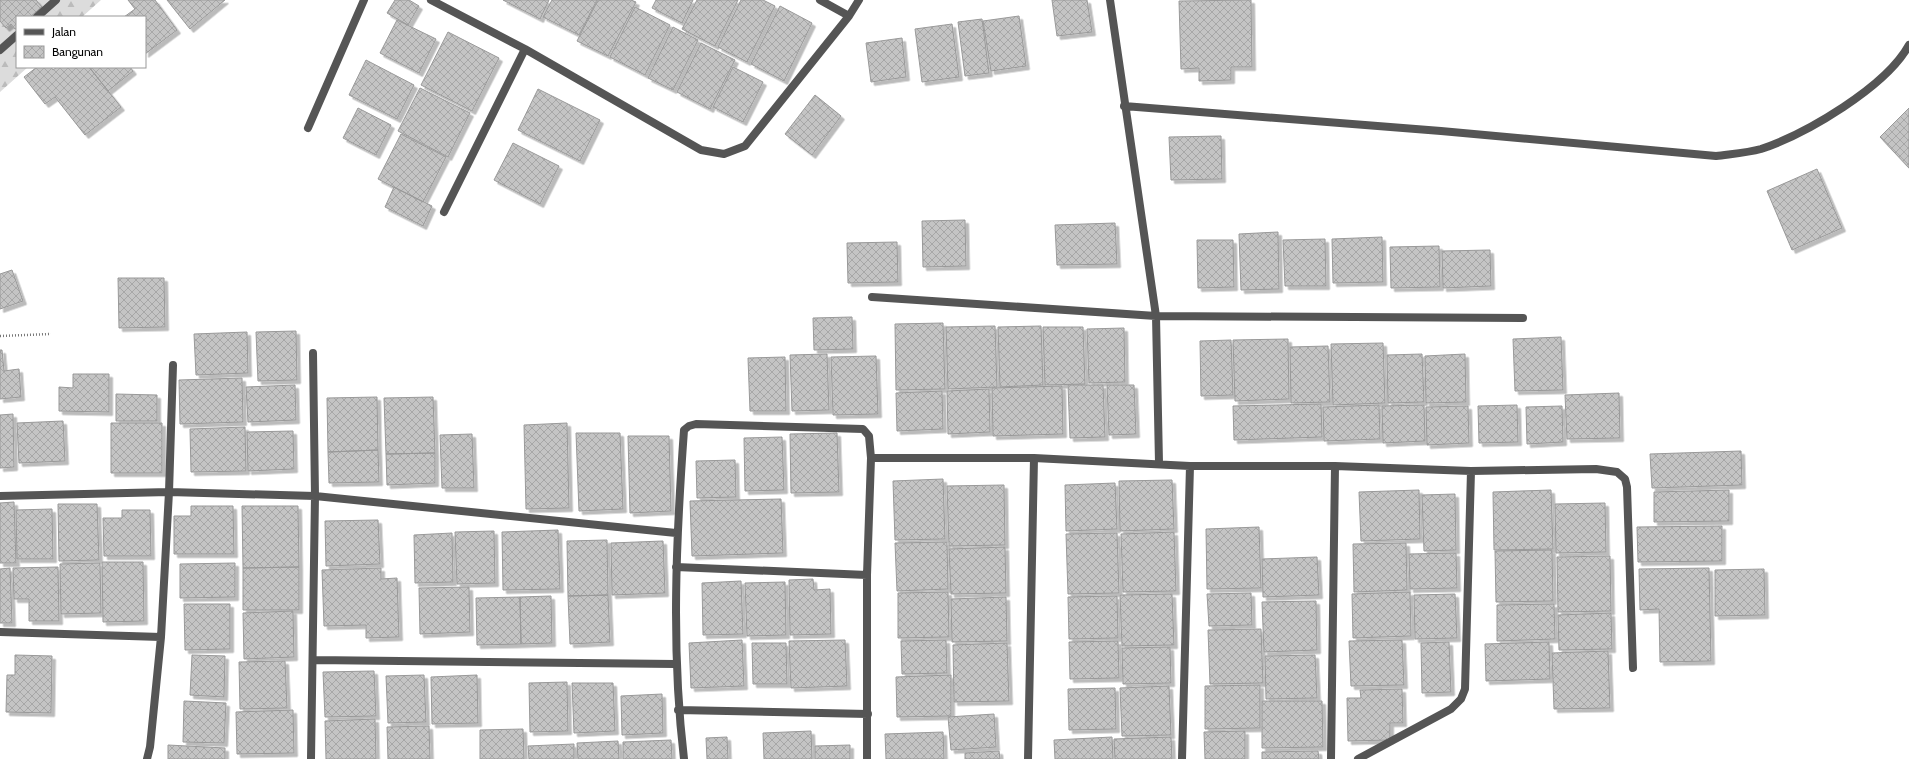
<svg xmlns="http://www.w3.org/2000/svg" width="1909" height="759" font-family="Cabin,sans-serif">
<defs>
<pattern id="forest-firs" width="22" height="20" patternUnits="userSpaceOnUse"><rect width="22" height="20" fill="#dcdcdc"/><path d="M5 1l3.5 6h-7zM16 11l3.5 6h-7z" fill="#bbb"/></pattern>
<pattern id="building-cross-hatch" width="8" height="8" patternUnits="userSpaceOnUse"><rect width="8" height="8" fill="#c4c4c4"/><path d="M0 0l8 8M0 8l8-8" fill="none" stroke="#a7a7a7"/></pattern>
<filter id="shadow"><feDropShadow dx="3.5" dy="3.5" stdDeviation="0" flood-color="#0004"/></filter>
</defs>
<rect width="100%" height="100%" fill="#fff"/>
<path fill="url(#forest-firs)" d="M0 0H101L82 17H17V67H28L0 92Z"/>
<path fill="url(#building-cross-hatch)" stroke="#999" filter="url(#shadow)" d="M0 0H36L42 7 30 17H17V28L15 29 11 24 6 28 0 21Z
M128 0H155L177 30 145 54V17H124L135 9Z
M167 0H225L190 29Z
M395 0H409L419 6 408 25 387 13Z
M503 0H549L540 19Z
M552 0H597L579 35 543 17Z
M598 0H631L636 2 608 56 577 41Z
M656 0H693L682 23 652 8Z
M697 0H738L715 46 682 29Z
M741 0H763L775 6 747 62 718 47Z
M1052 0H1087L1092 32 1057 36Z
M1251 0 1252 67H1231V80L1199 81V68L1181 69 1179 1Z
M780 6 812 23 784 81 751 64Z
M635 7 670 25 645 75 610 57Z
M1019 16 1026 66 991 71 983 21Z
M982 19 989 73 965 76 958 22Z
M397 20 436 39 419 73 380 53Z
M952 24 959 77 922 82 915 29Z
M673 27 698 40 673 90 648 78Z
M448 32 499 58 472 111 421 85Z
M902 38 906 77 871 82 866 43Z
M701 43 735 60 710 109 677 92Z
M366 60 414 85 397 119 349 95Z
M37 67H51L53 70 57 67H89L121 107 85 135 55 97 45 104 24 77Z
M89 67H130L133 71 108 91Z
M733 67 763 82 743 122 713 107Z
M420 88 470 113 448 157 398 131Z
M538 89 600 120 580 161 518 130Z
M815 95 841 116 812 155 785 134Z
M358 108 391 125 376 155 343 138Z
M1909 108V168L1880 137Z
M401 134 446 157 423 202 378 179Z
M1221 136 1222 179 1171 180 1169 137Z
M513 143 559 166 540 204 494 180Z
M1817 169 1842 228 1792 250 1767 191Z
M394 187 432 206 423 226 385 207Z
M965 220 966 266 923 267 922 221Z
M1115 223 1117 264 1057 265 1055 225Z
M1278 232 1279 289 1241 290 1239 234Z
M1382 237 1383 282 1333 283 1332 239Z
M1325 239 1326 286H1285L1283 240Z
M1197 240H1233L1234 287 1198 288Z
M897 242 898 282 848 283 847 243Z
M1439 246 1440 287 1391 288 1390 247Z
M1490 250 1491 286 1443 288 1442 251Z
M12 270 23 301 0 309V274Z
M118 278H164L165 327 119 328Z
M852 317 853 349 814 350 813 318Z
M943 323 945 389 896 390 895 324Z
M995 326 997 387 948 389 946 327Z
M1041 326 1043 385 1000 387 998 327Z
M1043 327H1083L1085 384 1045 385Z
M1124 328 1125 382 1089 383 1087 329Z
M296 331 297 380 258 381 256 332Z
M247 332 248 373 196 375 194 334Z
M1561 337 1563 390 1515 391 1513 339Z
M1288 339 1289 399 1235 401 1233 340Z
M1231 340 1233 395 1201 396 1200 341Z
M1383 343 1385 403 1333 405 1331 344Z
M1328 346 1330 402 1291 403 1290 347Z
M0 350H2L4 371 19 369 21 397 0 399Z
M827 354 829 410 792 411 790 355Z
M1422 354 1424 402 1388 403 1387 355Z
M1465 354 1466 402 1426 403 1425 356Z
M876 356 878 414 833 415 831 357Z
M785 357 786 411H750L748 358Z
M73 374H109V412L59 411V387L73 388Z
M242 378 243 422 180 424 179 380Z
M295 385 296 420 248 422 246 387Z
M1068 385H1103L1105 437 1070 438Z
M1107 385H1134L1136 434 1109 435Z
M1062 386 1063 434 993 436 992 388Z
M989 389 990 432 948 434 947 391Z
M942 391 943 429 897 431 896 393Z
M1619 393 1620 438 1567 439 1565 395Z
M116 394 157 395V421H116Z
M377 397 378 450 328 452 327 398Z
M433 397 435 453 386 454 384 398Z
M1321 404 1322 437 1234 440 1233 406Z
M1379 405 1380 439 1324 441 1323 407Z
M1424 405 1425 441 1383 443 1382 406Z
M1517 405 1518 442 1479 443 1478 406Z
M1468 406 1469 443 1427 445 1426 407Z
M1562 406 1563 442 1527 444 1526 407Z
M13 414 14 467 0 468V415Z
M63 421 65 461 19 463 17 423Z
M111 423H162V473H111Z
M567 423 569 508 526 509 524 425Z
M245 427 246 471 191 472 190 429Z
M293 431 294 469 248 471 247 432Z
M576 433H620L623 509 579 511Z
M837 433 839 492 791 493 790 434Z
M472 434 474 488H442L440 435Z
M628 436H669L671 511 630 513Z
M782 437 784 490 745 491 744 438Z
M378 450 379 482 329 483 328 452Z
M1741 451 1742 485 1652 488 1650 454Z
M435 453V483L387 485 386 454Z
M735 460 736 497 697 498 696 461Z
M943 479 945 539 895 540 893 481Z
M1172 480 1174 529 1120 531 1119 481Z
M1115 483 1117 529 1066 531 1065 485Z
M1004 485 1005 545 949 546 947 486Z
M1419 490 1420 539 1361 541 1359 492Z
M1551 490 1553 549 1494 550 1493 492Z
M1729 490V521L1654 522V492Z
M1455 494 1456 550 1424 551 1422 495Z
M781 499 783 553 692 556 690 501Z
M14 502 16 563H0V503Z
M1605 503 1606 552 1556 553 1555 504Z
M58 504H97L99 560 59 561Z
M191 506H233L234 554H174V516H191Z
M242 506H298L299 567 243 568Z
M52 509 53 559H17L16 510Z
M122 510H150L151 556H104L103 518H122Z
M378 520 380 564 326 566 325 521Z
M1722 526V561L1638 562 1637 527Z
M1259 527 1261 588 1207 589 1206 529Z
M558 530 560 589 503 590 502 532Z
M494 531 495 583 457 584 455 532Z
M1174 532 1176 591 1123 592 1121 534Z
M452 533 453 582 415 583 414 535Z
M1117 533 1119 593 1068 594 1066 534Z
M607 540 608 595 568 596 567 541Z
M663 541 665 593 612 595 611 543Z
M947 542 948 589 897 591 895 543Z
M1406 543 1407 590 1354 592 1353 544Z
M1005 547 1006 593 951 594 949 549Z
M1552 550 1553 601 1496 602 1495 551Z
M1456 553 1457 588 1410 589 1409 554Z
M1610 556 1611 611 1558 612 1557 557Z
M1317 557 1319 595 1263 597 1262 559Z
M102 562H143L144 621 103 622Z
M100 563 101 613 61 614 60 564Z
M235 563V597L180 598V564Z
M58 567 59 621H29V599H14L13 568Z
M299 567V610H243V568Z
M10 568 12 623H0V569Z
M381 568V579L397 578 399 637 366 638V625L324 626 322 570Z
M1709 568 1711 661 1660 662 1659 609 1640 610 1639 569Z
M1764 569 1765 615 1715 616V570Z
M813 579 814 590 830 589 831 634 790 635 789 580Z
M741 581 743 634 703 635 702 583Z
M785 582 786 635 747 636 745 583Z
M469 587 470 632 420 634 419 588Z
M948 592 949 637 898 638V593Z
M1410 592 1411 636 1353 638 1352 594Z
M1251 593 1252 625 1209 626 1207 594Z
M1172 594 1174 645 1122 646 1120 595Z
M1455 594 1457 638 1415 639 1414 595Z
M608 595 610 642 570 644 568 596Z
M551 596 552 643 521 644 520 597Z
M1117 596 1118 638 1069 639 1068 597Z
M520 597 521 644 477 645 476 598Z
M1006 597 1007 641 952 642 951 599Z
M1316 601 1317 650 1264 652 1262 602Z
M184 604H230V649L185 650Z
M1554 604 1555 639 1497 641V605Z
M293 611 294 657 244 659 243 613Z
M1611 613 1612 649 1559 650 1558 615Z
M1261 629 1263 683 1210 684 1208 630Z
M742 640 744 686 691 688 689 643Z
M845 640 847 686 791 688 789 641Z
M946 640 947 673 902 674 901 641Z
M1402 640 1404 685 1351 686 1349 641Z
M1118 641 1119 678 1070 679 1069 642Z
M1449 642 1451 692 1422 693 1421 643Z
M1549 642 1550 679 1486 681 1485 644Z
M752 643H786L787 684H753Z
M1007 643 1009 701 954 702 953 645Z
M1170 647 1171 683 1123 684 1122 648Z
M1608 651 1610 708 1554 709 1552 653Z
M15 655 52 656 51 713 6 712 7 675H15Z
M192 655 225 656 224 697 190 695Z
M1315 655 1317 698 1266 699 1265 656Z
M285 661 287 708 240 709 239 662Z
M374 671 376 716 325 717 323 672Z
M424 675 426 722 388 723 386 676Z
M477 675 478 723 432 724 431 677Z
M951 675V716L897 717 896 677Z
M567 682 568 731 530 732 529 683Z
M572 683H613L615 731 574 733Z
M1260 685V728L1205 729V686Z
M1169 686 1171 735 1122 736 1120 688Z
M1115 688 1116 729 1069 730 1068 689Z
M1402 689 1403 723H1390V740L1348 741 1347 698H1361L1360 690Z
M662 694 663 733 622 735 621 696Z
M184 701 226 703 224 743 183 742Z
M1262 701H1322L1323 747 1262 748Z
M293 710 294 753 237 754 236 712Z
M994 714 996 747 951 750 948 717Z
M375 719 376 759H326L325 721Z
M429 726 430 759H388L387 727Z
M523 729 524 759H480V730Z
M811 731 812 759H764L763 733Z
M1245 731V759H1205L1204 732Z
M943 732 944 759H886L885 734Z
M727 737 728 759H707L706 738Z
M1112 737 1113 759H1055L1054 740Z
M1171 737 1172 759H1115L1114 739Z
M671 740 672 759H623V742Z
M618 741 619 759H578L577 743Z
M574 744V759H529L528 746Z
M168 745 225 748V759H168Z
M850 745V759H815V746Z
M999 751 1000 759H965V753Z
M1318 751 1319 759H1262V752Z"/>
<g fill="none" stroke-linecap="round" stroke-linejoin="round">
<path stroke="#777" stroke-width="2.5" stroke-dasharray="1 2" stroke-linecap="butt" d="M0 336 51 334"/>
<path stroke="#555" stroke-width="8" d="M431 0 525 49 701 150 724 154 745 146 849 16 859 0
M820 0 849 16
M1110 0 1156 316 1159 463
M37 17 56 0
M0 50 17 35
M1124 106 1441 131 1716 156C1730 154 1747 153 1761 149 1806 134 1886 87 1909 45
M308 128 364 0
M444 212 525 49
M872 297 1156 316 1523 318
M0 496 169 492 315 496 676 533
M676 567 867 575
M0 632 161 637 169 492 173 365
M313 660 675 664
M678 710 868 714
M147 759 150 747 161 637
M311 759 315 496 313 353
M684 759C671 649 676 540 684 430L689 426 696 424 863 429 869 436 871 458
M867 759V575L871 458H1034L1190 466H1335L1471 471 1596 469 1617 472 1625 479 1627 487 1633 668
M1028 759 1034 458
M1182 759 1190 466
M1331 759 1335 466
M1358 759 1451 709 1461 699 1465 689 1471 471"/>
</g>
<rect x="16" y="16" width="130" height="52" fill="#ffffff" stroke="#999999"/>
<rect x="24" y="29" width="20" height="6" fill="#555555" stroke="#999999"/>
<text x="52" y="36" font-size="12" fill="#000000">Jalan</text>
<rect x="24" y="46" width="20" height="12" fill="url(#building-cross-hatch)" stroke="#999999"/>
<text x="52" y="56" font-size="12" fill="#000000">Bangunan</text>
</svg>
